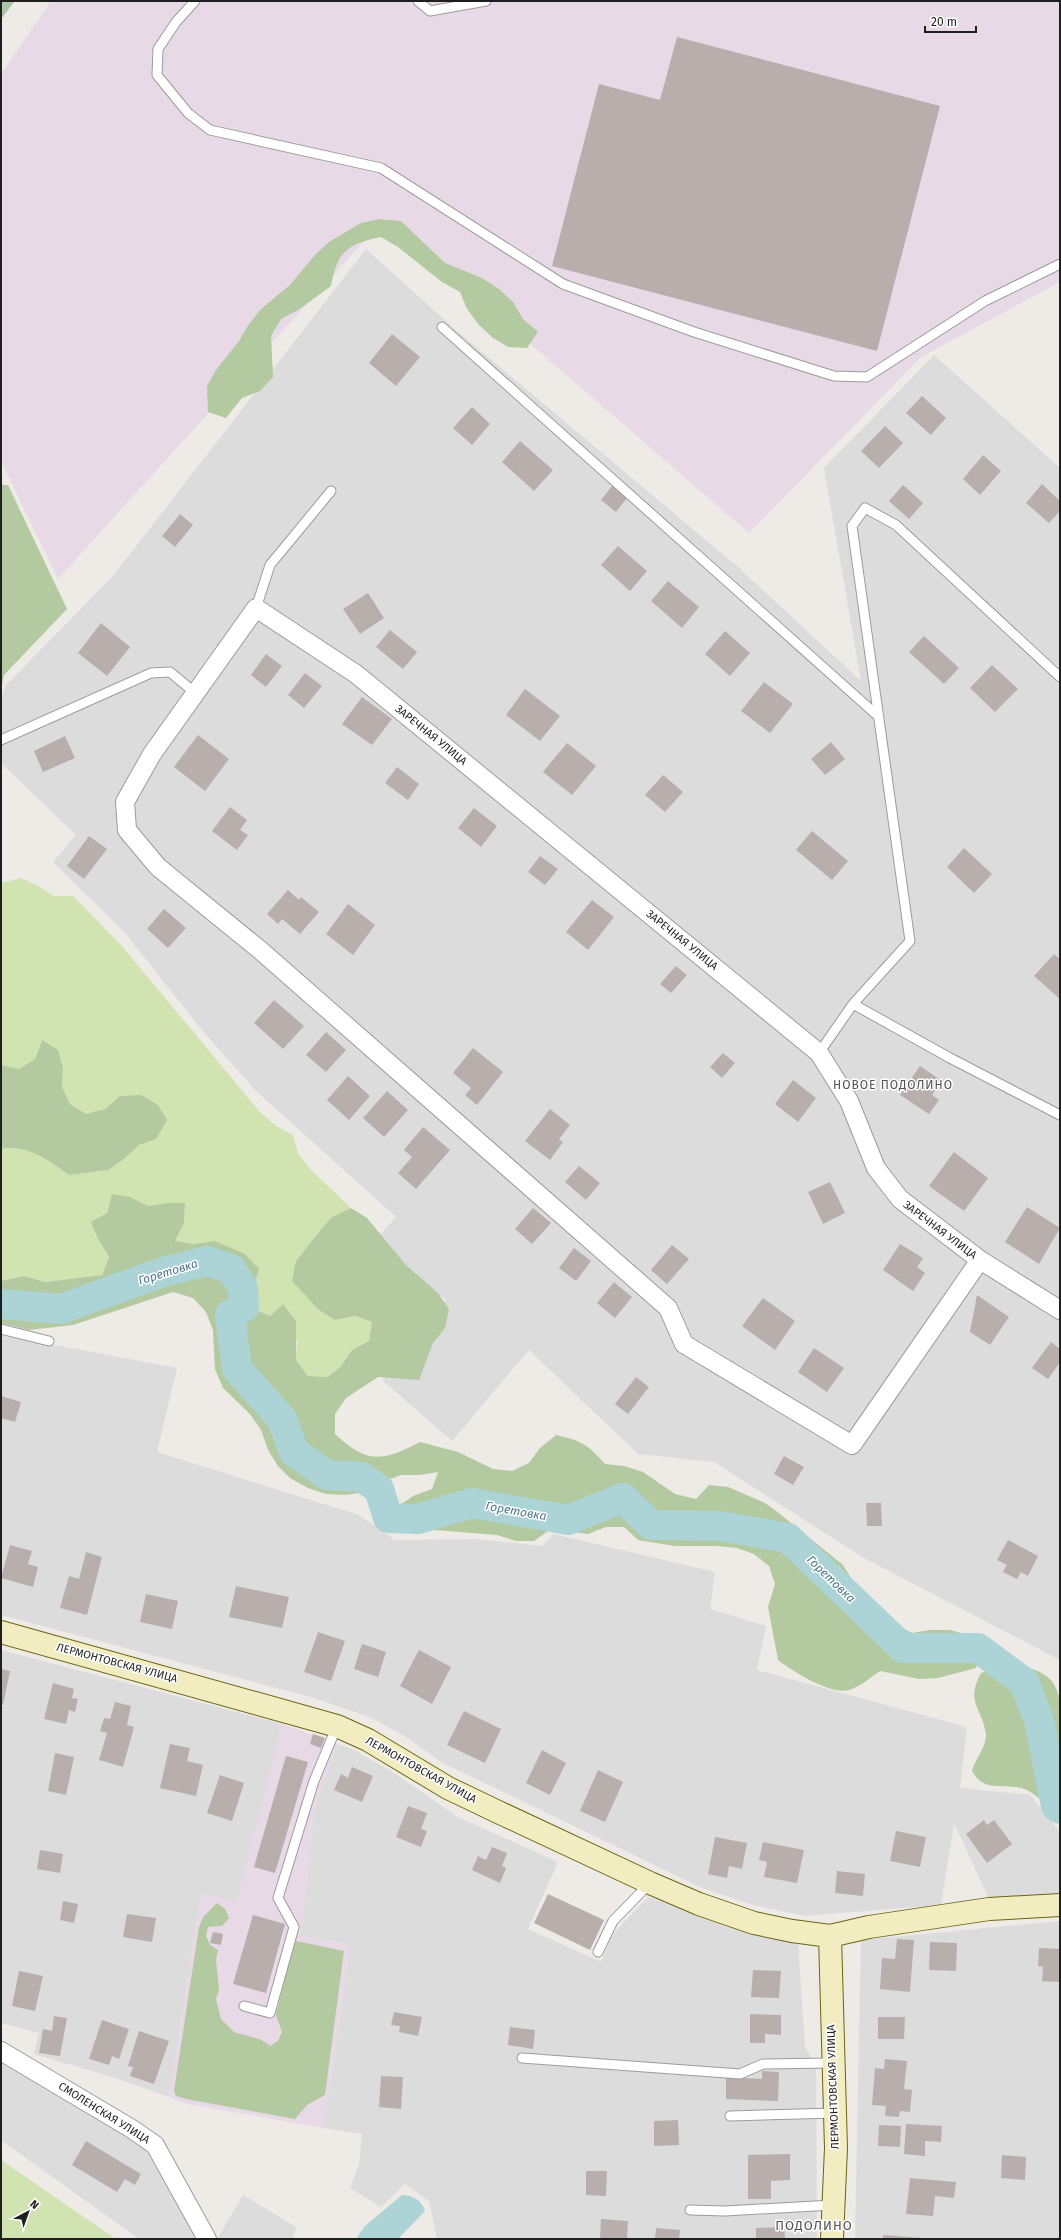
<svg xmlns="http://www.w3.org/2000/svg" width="1061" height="2240" font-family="'Fira Sans',sans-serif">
<rect width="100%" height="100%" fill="#eeeae6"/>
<path fill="#dddcdc" d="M366 249 457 331 739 568 861 681 824 468 934 355 1060 468V1660L864 1558 714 1462 638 1454 529 1350 452 1441 382 1380 446 1300 411 1275 349 1270 396 1217 255 1090 202 1030 125 933 53 862 76 835 1 763V697L7 684 113 576Z
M1 1335 177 1368 157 1452 359 1515 395 1540 479 1539 542 1546 553 1534 715 1572 710 1609 766 1626 757 1670 967 1727 960 1788 1030 1795 1060 1832V1893L989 1899 954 1823 941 1905 805 1916 753 1905 702 1888 443 1763 406 1737 372 1718 311 1697 1 1615Z
M1 1650 282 1724 237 1901 201 1894 169 2097 112 2077 34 2054 39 2033 1 2023Z
M338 1744 352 1749 391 1771 458 1817 558 1862 528 1929 601 1962 613 1934 648 1897 798 1944 805 2046 816 2068 817 2239H437L429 2201 405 2184 381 2207 350 2188 359 2165 362 2134 324 2128 350 1944 301 1936 315 1805Z
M1060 1921V2239H855L861 1940Z
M1 2060 145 2148 197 2239H139L1 2140Z
M243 2195 296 2227 293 2239H217Z"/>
<path fill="#e7d9e6" d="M51 1H1060V282L921 357 749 533 385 218 58 579 1 461V74Z
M282 1724 338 1744 315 1805 301 1936 350 1944 324 2128 187 2104 169 2097 201 1894 237 1901Z"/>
<path fill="#d2e3b2" d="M21 878 38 886 54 896H73L121 945 260 1112 276 1126 293 1135 298 1153 310 1169 351 1208 332 1217 296 1261 335 1320 355 1316 372 1322 369 1341 352 1350 341 1366 328 1377 308 1376 296 1360 297 1342 283 1304 270 1316 252 1308 253 1289 259 1269 215 1241 194 1244 175 1241 184 1223 185 1203H167L148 1206 130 1197 112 1195 98 1239 109 1257 102 1275 45 1282 24 1276 1 1281V1149C27 1144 49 1161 69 1175L108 1170 124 1159 139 1145 156 1139 120 1096 105 1109 86 1114 70 1104 62 1087 63 1068 42 1040 35 1059 19 1070 1 1065V883Z
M1 2160 116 2239H1Z"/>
<path fill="#b3c9a0" d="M380 219 401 221 445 263 482 278 499 289 513 302 523 319 538 332 527 348 508 347 493 338 479 325 467 309 460 292 442 282 398 247 381 237C347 244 337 252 331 286L298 310 281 319 271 336 273 377 260 391 242 398 226 418 208 412 207 386 216 370 239 341 249 324 261 309 290 285 315 255 329 242 361 223Z
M1 485H8L67 609 4 675 1 689Z
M42 1040 58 1050 63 1068 62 1087 70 1104 86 1114 105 1109 120 1096 141 1095 158 1105 167 1120 156 1139 139 1145 124 1159 108 1170 69 1175C49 1161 27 1144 1 1149V1065L19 1069 35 1059Z
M112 1194 130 1197 148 1206 167 1203H185L184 1223 175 1241 194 1244 215 1241 245 1254 259 1269 253 1289 252 1308 270 1316 283 1304 296 1321V1360L308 1376 328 1377 341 1366 352 1350 369 1341 372 1322 355 1316 335 1320 319 1310 292 1281 296 1261 319 1232 332 1217 351 1208 367 1218 406 1265 438 1293 449 1309 445 1328 433 1343 419 1380 378 1377 346 1398 335 1414V1434C367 1464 382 1462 420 1442L458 1452 493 1469 512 1471 529 1463 540 1448 556 1435C580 1440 589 1445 605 1464L624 1466 643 1472 675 1494 696 1499 709 1485 728 1487 765 1503 780 1514 843 1565 863 1598 893 1624 912 1633 930 1630H950L969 1635 983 1650 976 1668 938 1678 919 1679 880 1671C871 1677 860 1687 849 1690 830 1695 792 1671 778 1660L768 1607 775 1584 769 1566 754 1554 737 1548 716 1546H675L638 1540 624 1527H606L588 1534 551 1529 534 1541H516L497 1535 422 1529 405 1525 397 1507 413 1496 432 1489 438 1472 420 1475H401L382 1482 365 1492 345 1495 326 1494 308 1488 290 1478 278 1466 268 1450 261 1430 250 1414 223 1388 215 1369 213 1330 206 1312 193 1298 173 1292 73 1325 29 1330 1 1323V1281L24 1276 45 1282 102 1275 109 1257 98 1239 91 1222 107 1213Z
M1008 1666C1025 1666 1048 1670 1056 1688 1058 1692 1058 1696 1060 1700V1823C1051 1811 1041 1797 1027 1790 1007 1781 985 1795 972 1771 975 1759 987 1746 986 1734 982 1707 965 1703 981 1673 991 1669 999 1671 1008 1666Z
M217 1903 225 1909 229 1918 222 1926 208 1927 206 1936 210 1945 218 1950 216 1960 219 1990 216 1999 221 2019 234 2032 262 2040 270 2046 278 2041 282 2032 276 2015 292 1950 296 1941 344 1951 325 2095 307 2105 295 2119 186 2099 176 2096 174 2091 199 1927 204 1916Z"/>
<path fill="#aac5aa" d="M1 1H15L1 19Z"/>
<path fill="#acd4d7" d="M402 2195C413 2195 422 2201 425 2211L398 2239H356L364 2227Z"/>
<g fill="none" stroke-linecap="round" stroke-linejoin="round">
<path stroke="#acd4d7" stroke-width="30" d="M1 1304 61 1309 163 1272 207 1261 231 1269 243 1288 244 1307 230 1315 237 1369 282 1419 294 1452 327 1475 361 1477 379 1489 388 1518 418 1519 472 1503 568 1520 623 1498 651 1525 720 1526 788 1538 903 1648H978L1024 1682 1039 1720 1056 1806 1060 1809"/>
</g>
<path fill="#b8afac" d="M677 37 940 106 877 351 552 266 599 84 660 100Z
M392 334 420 357 396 386 369 363Z
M922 396 946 418 931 435 906 413Z
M472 407 490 424 472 445 453 428Z
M885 426 903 443 879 468 861 451Z
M520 441 553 470 534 491 502 462Z
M983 455 1001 471 980 495 963 479Z
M1042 484 1060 501V511L1049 523 1026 503Z
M903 485 923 503 909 519 889 501Z
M612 486 627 498 616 512 601 500Z
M180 514 193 525 175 547 162 536Z
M618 546 647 571 630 591 601 565Z
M668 581 699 607 682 628 651 601Z
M368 593 384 618 360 634 343 609Z
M101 623 130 647 107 676 78 653Z
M390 630 417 652 403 669 376 647Z
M725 631 750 653 730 676 705 654Z
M924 636 959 668 944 684 909 652Z
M266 654 282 666 266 687 251 675Z
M992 665 1018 689 995 712 970 688Z
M305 673 322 686 304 708 288 695Z
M764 682 793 704 770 733 741 711Z
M525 689 560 716 540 741 506 715Z
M362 697 392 719 372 745 342 724Z
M198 735 229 759 205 791 174 767Z
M65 736 75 758 43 772 34 751Z
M831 742 845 759 825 775 811 759Z
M567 743 596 766 572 795 543 772Z
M397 767 419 784 408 800 385 783Z
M663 775 683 792 665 812 645 795Z
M230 807 247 820 240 830 248 835 237 850 212 831Z
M474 808 497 826 481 847 458 828Z
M812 831 848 861 832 880 796 850Z
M89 836 107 849 84 879 67 866Z
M964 848 992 874 974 893 947 867Z
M540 856 558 869 545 885 528 872Z
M288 890 299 900 301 897 319 912 300 934 282 919 278 924 267 914Z
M592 900 614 917 588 950 566 932Z
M348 904 375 925 353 955 326 934Z
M164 909 186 928 168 948 147 929Z
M1054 954 1060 959V999L1034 976Z
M676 966 687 975 671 993 660 984Z
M274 1000 304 1026 283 1049 254 1023Z
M326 1032 346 1050 326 1072 306 1055Z
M473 1048 503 1072 477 1105 465 1095 471 1088 453 1073Z
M723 1053 735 1063 722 1078 710 1067Z
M920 1066 942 1081 932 1095 939 1100 929 1114 900 1095Z
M348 1076 370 1096 349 1120 327 1100Z
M793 1080 816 1098 798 1122 775 1104Z
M387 1091 408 1110 384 1137 363 1118Z
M550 1109 570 1125 559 1139 563 1142 550 1160 525 1141Z
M423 1127 450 1150 416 1189 398 1173 412 1157 404 1150Z
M954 1152 988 1178 964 1211 929 1186Z
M579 1166 600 1183 586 1200 565 1182Z
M830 1182 845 1213 823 1224 808 1192Z
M1027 1207 1060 1228 1039 1264 1005 1242Z
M533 1208 551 1223 532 1244 515 1229Z
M900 1244 923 1258 917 1267 925 1273 913 1291 883 1270Z
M672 1245 689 1259 667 1284 651 1270Z
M574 1248 591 1261 576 1281 559 1268Z
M614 1282 632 1297 615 1318 597 1303Z
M977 1295 1009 1317 990 1345 970 1332Z
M763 1298 795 1321 775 1350 742 1326Z
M1051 1342 1060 1349V1362L1048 1379 1032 1368Z
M814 1348 844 1368 827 1392 798 1372Z
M636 1377 649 1387 628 1414 615 1404Z
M1 1396 21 1402 15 1422 1 1418Z
M784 1456 804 1467 793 1485 774 1474Z
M866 1503H881L882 1526H867Z
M1008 1540 1038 1556 1028 1576 1021 1572 1017 1579 1003 1572 1007 1565 997 1560Z
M10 1545 32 1551 28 1564 38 1567 33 1587 1 1578Z
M86 1552 102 1557 87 1615 60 1608 69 1576 79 1579Z
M236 1586 289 1597 282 1628 229 1617Z
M146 1594 178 1601 172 1629 140 1622Z
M318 1632 345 1641 331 1681 304 1672Z
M362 1644 386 1652 378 1677 354 1669Z
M419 1650 451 1667 432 1704 400 1686Z
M1 1669 10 1671 3 1705 1 1704Z
M53 1683 74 1689 72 1698 78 1699 75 1712 69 1710 66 1724 44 1719Z
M115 1702 131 1706 127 1725 134 1727 123 1767 99 1760 107 1733 100 1731 104 1718 110 1719Z
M464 1711 501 1729 485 1763 447 1745Z
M313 1734 325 1738 321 1748 310 1744Z
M170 1744 190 1748 187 1761 203 1765 196 1796 160 1788Z
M542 1750 566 1763 550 1795 526 1783Z
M55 1753 74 1757 66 1795 48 1791Z
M286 1756 308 1762 275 1873 254 1867Z
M352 1767 373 1776 362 1802 334 1790 341 1774 348 1778Z
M598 1770 623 1782 605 1822 580 1811Z
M220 1775 244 1783 232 1821 207 1813Z
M408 1806 427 1813 421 1829 427 1831 421 1847 396 1837Z
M984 1820 987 1825 994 1820 1012 1844 987 1863 966 1834Z
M896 1831 926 1837 920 1867 890 1861Z
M715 1837 747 1843 742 1869 729 1866 727 1878 708 1874Z
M763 1842 804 1850 797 1883 764 1877 767 1862 759 1860Z
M492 1847 507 1853 502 1866 506 1868 500 1883 472 1870 478 1856 486 1860Z
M40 1850 63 1854 60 1873 37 1869Z
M837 1871 865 1874 863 1896 835 1893Z
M548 1894 604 1920 590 1950 534 1923Z
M63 1901 78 1904 74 1923 60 1920Z
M127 1914 156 1918 152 1942 123 1937Z
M253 1915 285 1924 266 1993 233 1984Z
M213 1932 223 1934 221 1945 210 1943Z
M897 1939 914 1940 910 1992 880 1989 882 1958 895 1959Z
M930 1942 957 1943 956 1971 929 1970Z
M1039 1948 1060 1949V1982L1042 1981 1043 1967 1038 1966Z
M753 1970 781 1971 779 1998 751 1997Z
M19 1971 43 1976 35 2011 12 2006Z
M394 2012 422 2017 418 2036 399 2032 400 2026 391 2025Z
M750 2014 781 2015V2035L765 2034V2043H750Z
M54 2016 67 2018 60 2056 39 2053 43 2029 52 2031Z
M878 2017H905L904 2039H878Z
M102 2020 129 2029 119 2059 112 2056 109 2065 89 2059Z
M510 2027 535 2030 533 2049 508 2045Z
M139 2031 169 2041 154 2084 130 2076 133 2067 128 2066Z
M885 2059 907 2061 904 2089 912 2090 910 2112 900 2111 899 2117 885 2116 886 2106 872 2105 875 2068 884 2069Z
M762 2071 779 2072 778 2101 726 2099V2077L762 2079Z
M381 2076 403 2077 401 2109 379 2107Z
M678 2120 679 2145 654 2146V2121Z
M906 2124 942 2126 941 2142 925 2141V2156L904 2154Z
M879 2125 901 2126 900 2147 878 2146Z
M86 2141 141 2174 135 2185 125 2179 117 2192 72 2165Z
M790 2154V2180L771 2181V2199H748V2155Z
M1002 2155 1026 2157 1025 2180 1001 2178Z
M586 2171H607L606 2196 586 2195Z
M910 2178 956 2182 954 2198 935 2196 933 2216 906 2214Z
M601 2219 628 2221 627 2239H600Z
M784 2227 785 2239H756V2228Z
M656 2228 680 2230 679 2239H655Z
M883 2235 922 2238V2239H883Z"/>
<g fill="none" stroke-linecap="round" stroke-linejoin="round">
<g stroke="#9c9c9c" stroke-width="11">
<path id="lane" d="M195 1 176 22 158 49 157 75 188 113 210 130 381 168 563 284 694 332 834 376 867 377 985 301 1060 264
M418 1 430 11 486 1
M442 327 879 717
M256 608 270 565 331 491
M1 740 151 673 170 672 194 692
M853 1004 950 1058 1060 1115
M819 1053 853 1004 910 941 852 526 865 508 896 525 1060 677
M1 1329 49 1341
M598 1952 613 1921 650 1883
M244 2006 270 2013 294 1927 278 1898 314 1781 337 1726
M522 2058 740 2074 763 2064 832 2063
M730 2116 835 2113
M690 2210 725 2211 833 2205"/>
</g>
<g stroke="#9c9c9c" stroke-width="20">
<path id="street" d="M980 1260 852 1445 684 1344 668 1308 260 950 158 867 127 830 125 802 152 754 256 608 356 674 819 1053 849 1101 876 1168 900 1199 980 1260 1060 1310
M1 2051 132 2129 155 2145 207 2239"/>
</g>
<g stroke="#6a6511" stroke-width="24">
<path id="secondary" d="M1 1632 337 1726 368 1740 448 1788 496 1811 650 1883 699 1904 754 1923 792 1931 830 1936 869 1927 989 1909 1060 1905
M830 1936 836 2148 832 2239"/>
</g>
<use href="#lane" stroke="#fff" stroke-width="9"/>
<use href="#street" stroke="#fff" stroke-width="18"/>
<use href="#secondary" stroke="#f2edc0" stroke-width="22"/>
</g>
<g text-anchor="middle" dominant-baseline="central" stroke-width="3" stroke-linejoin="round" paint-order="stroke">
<g font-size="11" fill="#1f1f1f" stroke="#fff">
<text transform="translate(431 735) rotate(39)">ЗАРЕЧНАЯ УЛИЦА</text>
<text transform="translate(682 940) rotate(39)">ЗАРЕЧНАЯ УЛИЦА</text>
<text transform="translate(940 1230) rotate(37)">ЗАРЕЧНАЯ УЛИЦА</text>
<text transform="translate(117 1663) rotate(15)">ЛЕРМОНТОВСКАЯ УЛИЦА</text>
<text transform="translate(421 1770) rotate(29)">ЛЕРМОНТОВСКАЯ УЛИЦА</text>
<text transform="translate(833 2087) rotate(-92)">ЛЕРМОНТОВСКАЯ УЛИЦА</text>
<text transform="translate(104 2113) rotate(32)">СМОЛЕНСКАЯ УЛИЦА</text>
</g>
<g font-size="12" letter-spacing="1" fill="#525252" stroke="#fff">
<text x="893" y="1085">НОВОЕ ПОДОЛИНО</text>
</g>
<g font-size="12" font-style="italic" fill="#4c788e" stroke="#fff">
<text transform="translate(168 1272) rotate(-17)">Горетовка</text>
<text transform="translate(516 1511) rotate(10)">Горетовка</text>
<text transform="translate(831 1579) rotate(44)">Горетовка</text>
</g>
<g font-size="13" letter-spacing="1" fill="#525252" stroke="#fff">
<text x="814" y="2225">ПОДОЛИНО</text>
</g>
</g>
<rect width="1061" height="2240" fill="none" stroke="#1f1f1f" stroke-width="4"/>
<g transform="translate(28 2212) rotate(41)" stroke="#ffffff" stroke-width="3" paint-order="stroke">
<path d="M0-3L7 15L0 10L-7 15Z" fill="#1f1f1f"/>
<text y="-6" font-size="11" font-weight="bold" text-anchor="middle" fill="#1f1f1f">N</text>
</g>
<path d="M925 26v6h51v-6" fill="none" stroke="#1f1f1f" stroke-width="2"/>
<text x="931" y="26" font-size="12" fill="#1f1f1f" stroke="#ffffff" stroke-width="3" paint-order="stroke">20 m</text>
</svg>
